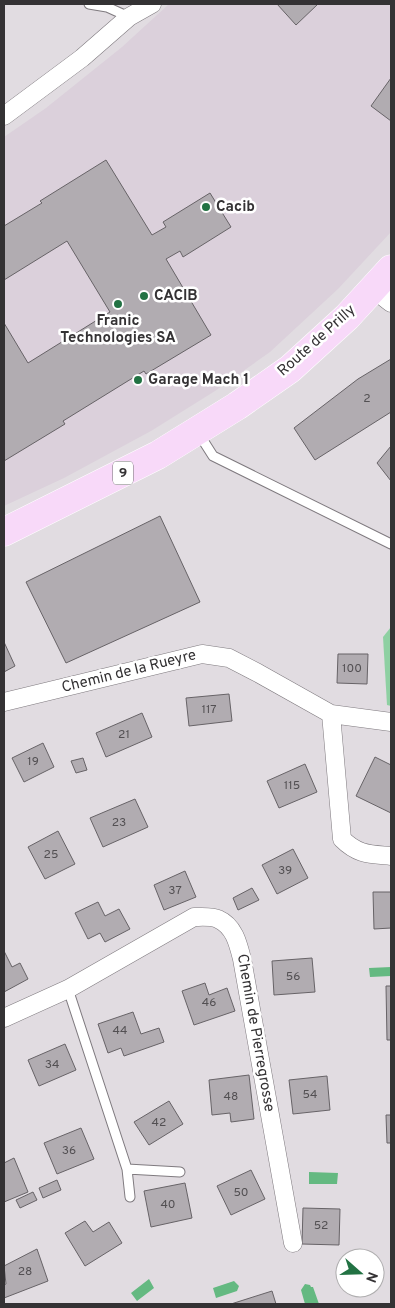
<svg xmlns="http://www.w3.org/2000/svg" width="395" height="1308" font-family="Overpass,sans-serif">
<rect width="100%" height="100%" fill="#e1dce1"/>
<path fill="#dbd0db" d="M169 4H391V232L338 289 270 352 215 391 151 431 64 478 4 506V137L46 108 122 47Z"/>
<path fill="#8ed0a2" d="M391 627V706L387 705 383 637Z"/>
<path fill="#64b981" d="M391 967V976L370 977 369 968Z
M309 1172 338 1173 337 1184H309Z
M149 1279 154 1288 137 1301 131 1293Z
M234 1281 239 1286 237 1291 216 1298 213 1288Z
M305 1284 310 1285 311 1287H313L319 1304H305L301 1290Z"/>
<path fill="#b1acb1" stroke="#676367" d="M277 4H318L296 25Z
M391 78V121L371 106Z
M106 160 152 235 166 227 163 222 210 193 231 227 183 257 180 251 166 259 211 335 146 374 144 371 63 421 65 424 4 461V323L28 363 110 312 67 241 4 280V226L42 203 40 201Z
M391 359V412L315 460 294 428 358 379Z
M391 446V481L377 463Z
M160 516 200 602 66 663 26 582Z
M4 642 15 666 4 672Z
M338 654H368L367 684 337 683Z
M229 694 232 721 189 726 186 698Z
M142 713 152 737 106 757 96 733Z
M43 743 54 767 24 782 12 758Z
M375 757 391 765V813L356 796Z
M83 758 87 770 76 773 71 761Z
M305 764 317 792 279 808 267 781Z
M135 799 148 827 103 847 90 818Z
M58 831 75 864 45 879 28 847Z
M293 849 308 878 277 894 262 865Z
M185 871 196 897 164 910 154 885Z
M252 888 259 900 238 910 233 898Z
M373 892H391V928L374 929Z
M98 902 105 916 119 909 130 929 105 942 100 933 88 939 75 913Z
M4 951 12 967 20 963 28 979 4 992Z
M312 958 315 992 274 995 272 961Z
M205 983 209 995 227 988 235 1011 194 1025 182 991Z
M386 986H391V1040H387Z
M133 1012 141 1034 159 1028 164 1042 124 1056 121 1048 108 1053 98 1024Z
M65 1044 76 1070 39 1086 28 1060Z
M249 1075 254 1119 231 1122 230 1113 212 1115 209 1080Z
M327 1076 330 1110 293 1114 289 1080Z
M169 1101 183 1124 149 1145 134 1122Z
M386 1115H391V1143H387Z
M81 1128 94 1159 57 1174 44 1143Z
M14 1158 28 1192 4 1202V1163Z
M251 1170 265 1199 231 1215 217 1186Z
M57 1180 61 1190 43 1198 39 1188Z
M185 1183 192 1218 151 1227 144 1191Z
M33 1192 37 1200 20 1208 16 1200Z
M303 1208 340 1209 339 1245 302 1244Z
M85 1221 93 1232 109 1222 122 1243 85 1266 65 1233Z
M37 1249 48 1281 4 1298V1285L6 1284 4 1266Z
M272 1291 276 1304H231Z"/>
<g fill="none" stroke-linecap="round" stroke-linejoin="round">
<g stroke="#7f7a7f" stroke-width="11">
<path id="service" d="M89 4 107 7 129 17
M199 434 213 456 391 544
M68 989 127 1169 130 1197
M127 1169 180 1172"/>
</g>
<g stroke="#7f7a7f" stroke-width="19">
<path id="minor" d="M4 116 82 58 129 17 152 4
M373 289 391 303
M4 702 202 654 229 658 258 673 331 714 391 722
M331 714 342 839C358 855 370 854 391 856
M4 1018 68 989 194 917C201 917 212 916 218 919 234 926 238 943 242 959L293 1243"/>
</g>
<g stroke="#fff" stroke-width="29">
<path id="primary" d="M4 532 158 455 237 406 290 369 347 317 391 269"/>
</g>
<use href="#service" stroke="#fff" stroke-width="9"/>
<use href="#minor" stroke="#fff" stroke-width="18"/>
<use href="#primary" stroke="#f8d9f9" stroke-width="28"/>
</g>
<g fill="#227243" stroke="#fff" stroke-width="2">
<circle cx="206" cy="207" r="5"/>
<circle cx="144" cy="296" r="5"/>
<circle cx="118" cy="304" r="5"/>
<circle cx="138" cy="380" r="5"/>
</g>
<g text-anchor="middle" dominant-baseline="central" stroke-width="5" stroke-linejoin="round" paint-order="stroke">
<g font-size="12" fill="#535053">
<text x="367" y="399">2</text>
<text x="352" y="669">100</text>
<text x="209" y="710">117</text>
<text x="124" y="735">21</text>
<text x="33" y="762">19</text>
<text x="292" y="786">115</text>
<text x="119" y="823">23</text>
<text x="51" y="855">25</text>
<text x="285" y="871">39</text>
<text x="175" y="891">37</text>
<text x="293" y="977">56</text>
<text x="209" y="1003">46</text>
<text x="120" y="1031">44</text>
<text x="52" y="1065">34</text>
<text x="310" y="1095">54</text>
<text x="231" y="1097">48</text>
<text x="159" y="1123">42</text>
<text x="69" y="1151">36</text>
<text x="241" y="1193">50</text>
<text x="168" y="1205">40</text>
<text x="321" y="1226">52</text>
<text x="25" y="1272">28</text>
</g>
<rect fill="#fff" stroke="#717071" stroke-width="1" x="113" y="461.5" width="20" height="23" rx="4"/>
<g font-size="14" font-weight="bold" fill="#343234">
<text x="123" y="473">9</text>
</g>
<g font-size="15" font-weight="bold" fill="#343234" stroke="#fff" text-anchor="start">
<text x="216" y="207">Cacib</text>
<text x="154" y="296">CACIB</text>
<text x="118" y="321" text-anchor="middle">Franic<tspan x="118" dy="17">Technologies SA</tspan></text>
<text x="148" y="380">Garage Mach 1</text>
</g>
<g font-size="15" fill="#343234" stroke="#fff">
<text transform="translate(317 341) rotate(-42)">Route de Prilly</text>
<text transform="translate(129 672) rotate(-14)">Chemin de la Rueyre</text>
<text transform="translate(255 1033) rotate(80)">Chemin de Pierregrosse</text>
</g>
</g>
<rect width="395" height="1308" fill="none" stroke="#343234" stroke-width="10"/>
<g transform="translate(360 1273) rotate(110)"><circle r="24" fill="#ffffff" stroke="#aeadae"/>
<path d="M0-4L9 19L0 12L-9 19Z" fill="#227243"/>
<text y="-8" font-size="14" font-weight="bold" text-anchor="middle" fill="#343234">N</text>
</g>
</svg>
